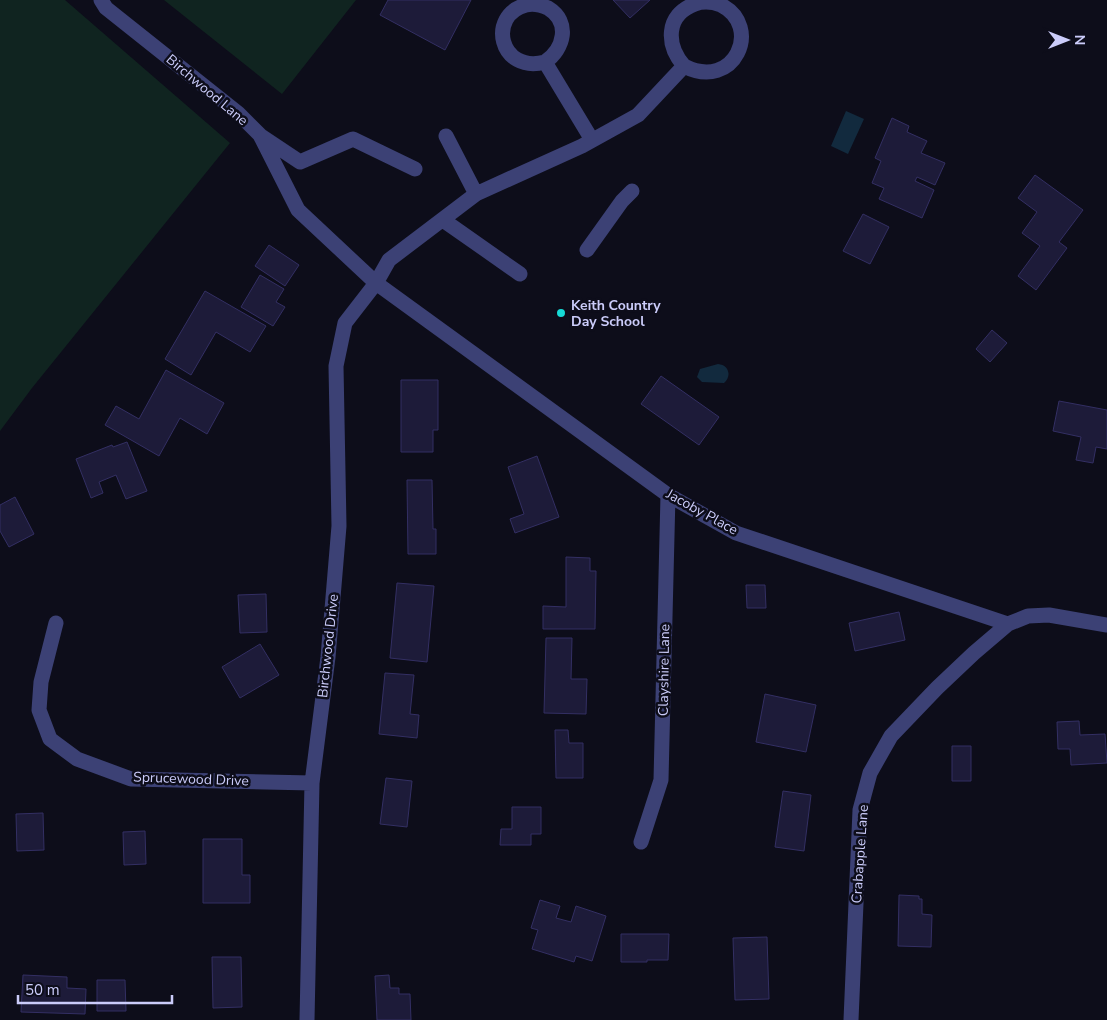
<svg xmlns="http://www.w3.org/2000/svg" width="1107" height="1020" font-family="'Nunito Sans',sans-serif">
<rect width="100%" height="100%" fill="#0d0d1a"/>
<path fill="#102420" d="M0 0H65L230 143 32 388 0 431Z
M164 0H356L282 94Z"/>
<path fill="#122a3e" d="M846 111 864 119 848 154 831 146Z
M718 364C729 365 732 376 724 383L702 382 697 377 700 369Z"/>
<path fill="#1d1b39" stroke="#332f63" d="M388 0H471L445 50 380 15Z
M613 0H650L630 18Z
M892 118 909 126 907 132 927 141 921 153 945 163 935 185 917 177 915 181 934 190 922 218 879 199 884 188 872 183 881 161 875 158Z
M1035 175 1083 210 1059 242 1067 248 1036 290 1018 276 1040 246 1022 233 1037 212 1018 198Z
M863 214 889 227 870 264 843 251Z
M269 245 299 265 285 286 255 266Z
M260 275 284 289 276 302 285 307 273 326 241 307Z
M205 291 266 326 250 352 216 332 191 375 165 359Z
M992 330 1007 343 990 362 976 349Z
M166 370 224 403 207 434 180 418 159 456 105 425 116 406 139 419Z
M661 376 719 417 699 445 641 404Z
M401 380H438V430H433V452H401Z
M1059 401 1107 410V449L1096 447 1093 463 1076 460 1081 437 1053 431Z
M127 442 147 491 126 499 116 475 99 482 103 493 91 498 76 459 112 445 113 447Z
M537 456 559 517 515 533 510 519 524 514 508 467Z
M407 480H432L433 529H436V554H408Z
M15 497 34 534 9 547 0 531V505Z
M566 557 590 558V571H596L595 629H543V606L566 607Z
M397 583 434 586 427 662 390 658Z
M746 585H765L766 608H747Z
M266 594 267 632 240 633 238 595Z
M899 612 905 640 855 651 849 623Z
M546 638H572L571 679H587L586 714 544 713Z
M260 644 279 675 240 698 222 667Z
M385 673 414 675 410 714 419 715 417 738 379 734Z
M765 694 816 705 806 752 756 742Z
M1079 721 1080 735 1105 734 1107 763 1071 765 1070 749H1058L1057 722Z
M555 730H568L569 743H583V778H556Z
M952 746H971V781H952Z
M386 778 412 781 407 827 380 824Z
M783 791 811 795 804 851 775 847Z
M512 807H541V834H531V845H500L501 829H512Z
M43 813 44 850 17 851 16 814Z
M145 831 146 864 124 865 123 832Z
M203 839H242V875H250V903H203Z
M899 895 919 896V899H922V914L932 915 931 947 898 946Z
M540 900 560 906 556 918 571 922 576 906 606 916 592 961 576 956 574 962 532 949 538 930 531 928Z
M621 934H669L668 960H647V962H621Z
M767 937 769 999 735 1000 733 938Z
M212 957H241L242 1007 213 1008Z
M23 975 67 977V988L86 989 85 1014 21 1012Z
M389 975 390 988H399V994H410L411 1020H377L375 976Z
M97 980H125L126 1011H97Z"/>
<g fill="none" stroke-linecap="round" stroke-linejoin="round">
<path stroke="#3c4175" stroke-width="15" d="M101 0 106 8 238 113 260 135 298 210 376 283 668 495 736 533 1008 624 1028 616 1049 615 1107 625
M545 62C499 74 487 15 526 5 533 3 541 5 548 8 571 22 564 49 545 62L592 140
M261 136 300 162 353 139 415 169
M446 136 476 194
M443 220 520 274
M587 250 622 201 632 191
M56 623 41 682 39 710 50 739 77 759 131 779 312 783
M641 842 661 780 668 495
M307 1020 312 783 328 657 339 526 336 366 345 323 376 283 389 260 476 194 582 146 638 115 684 66C735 92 763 26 721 5 713 2 703 1 695 4 665 15 666 45 684 66
M851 1020 860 810 870 773 891 736 937 688 974 653 1008 624"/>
</g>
<circle fill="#16dad6" stroke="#0d0d1a" stroke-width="2" cx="561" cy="313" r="5"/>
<g text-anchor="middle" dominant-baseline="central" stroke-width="5" stroke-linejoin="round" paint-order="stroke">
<g font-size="14" fill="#cbccfa" stroke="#0d0d1a">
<text transform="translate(207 90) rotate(40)">Birchwood Lane</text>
<text transform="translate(702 512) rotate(29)">Jacoby Place</text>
<text transform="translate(328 646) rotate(-84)">Birchwood Drive</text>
<text transform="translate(664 670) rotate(-89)">Clayshire Lane</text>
<text transform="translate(191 779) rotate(2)">Sprucewood Drive</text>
<text transform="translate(860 854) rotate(-86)">Crabapple Lane</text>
</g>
<g font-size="14" font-weight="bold" fill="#cbccfa" stroke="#0d0d1a" text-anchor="start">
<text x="571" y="305">Keith Country<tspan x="571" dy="16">Day School</tspan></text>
</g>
</g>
<g transform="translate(1067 40) rotate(90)" stroke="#0d0d1a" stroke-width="4" paint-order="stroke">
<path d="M0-4L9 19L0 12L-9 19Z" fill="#cbccfa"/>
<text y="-8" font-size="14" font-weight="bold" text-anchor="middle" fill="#cbccfa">N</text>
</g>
<path d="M18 995v8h154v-8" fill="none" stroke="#cbccfa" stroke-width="2.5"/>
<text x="25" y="995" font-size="15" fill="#cbccfa" stroke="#0d0d1a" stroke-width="4" paint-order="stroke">50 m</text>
</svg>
